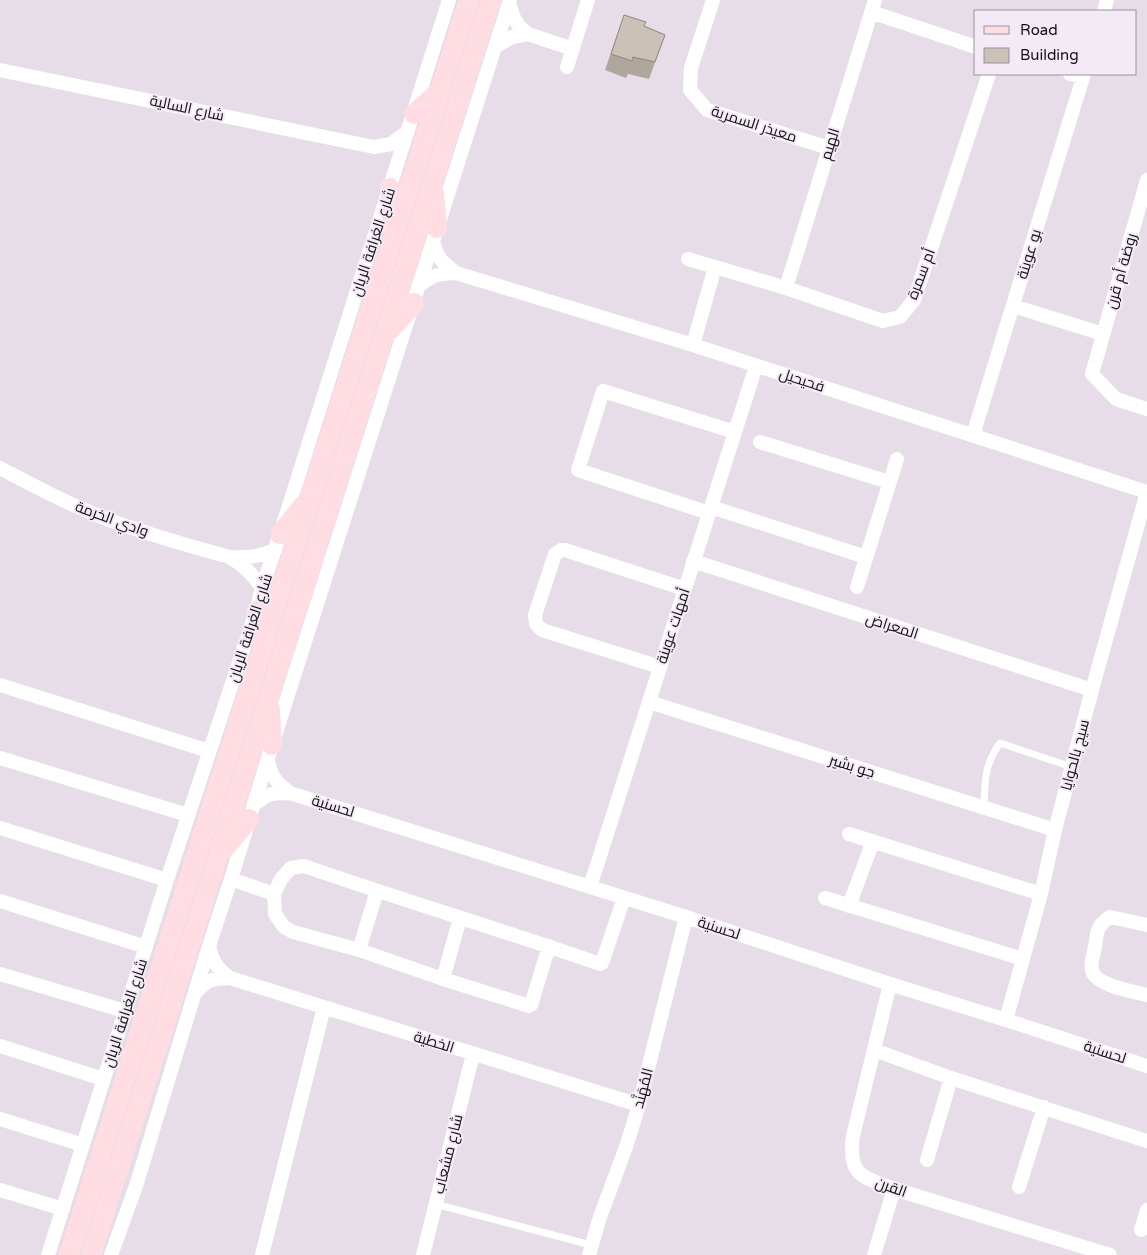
<svg xmlns="http://www.w3.org/2000/svg" width="1147" height="1255" font-family="'Varela Round',Cairo,sans-serif">
<rect width="100%" height="100%" fill="#e6dde9"/>
<g fill="none" stroke-linecap="round" stroke-linejoin="round">
<path stroke="#fff" stroke-width="7" d="M984 807C985 781 984 765 1000 743L1072 767
M435 1204 591 1245"/>
<path stroke="#fff" stroke-width="14" d="M713 0 691 68 690 90 707 110 829 148
M509 3 514 18 519 26 528 34 573 49
M1104 11 1107 0
M871 12 976 47
M495 47 512 37 528 34
M567 67 588 0
M0 70 374 147 391 144 408 131
M1070 74 1083 77
M1147 180 1092 374 1116 399 1147 409
M433 241C438 259 442 262 456 273
M688 259 786 288 883 321 900 317 914 300 989 74
M420 285C434 274 438 274 456 273L693 345 1147 492
M786 288 875 0
M1013 306 1103 334
M693 345 715 267
M973 435 1084 74
M760 442 889 482
M0 468C34 486 68 504 104 518 145 534 187 545 229 557 244 565 253 574 262 588
M711 507 866 557
M709 513 578 470 603 391 735 432
M229 557C246 558 259 557 275 550
M693 561 1092 690
M857 587 897 459
M660 667 542 630 536 624 535 615 555 554 561 550H565L685 589
M0 685 209 751
M649 702 1055 830
M0 758 188 815
M268 761C272 778 276 782 290 793
M254 805C268 793 272 793 290 793L686 917 890 984 1006 1020 1147 1066
M0 828 167 880
M849 834 1041 894
M231 879 274 894
M590 887 756 366
M825 898 1023 959
M0 901 146 947
M849 906 873 841
M1147 925 1110 917C1097 925 1097 932 1095 947 1094 953 1090 964 1092 970 1095 986 1133 991 1147 995
M209 946C213 963 217 968 230 978
M549 946 531 1005 529 1006 443 979 359 950 293 932 284 927 275 914 274 894 281 879 291 868 304 866C402 900 502 930 600 964L602 963 624 898
M359 950 377 891
M0 974 125 1011
M443 979 460 918
M890 984 853 1136C848 1176 861 1176 894 1189L1110 1255
M195 993C208 979 211 979 230 978L639 1105
M1006 1020 1041 894 1055 830 1092 690 1147 492
M0 1046 103 1079
M874 1050 951 1078 1147 1141
M0 1119 83 1145
M927 1160 951 1078
M1019 1187 1044 1107
M0 1190 63 1209
M1141 1230 1147 1210
M48 1255 167 880 256 611 262 588 280 534 449 0
M111 1255 136 1186 209 946 231 879 272 745 510 0
M262 1255 324 1007
M423 1255 473 1054
M589 1255 600 1217 626 1147 639 1105 686 917
M874 1255 894 1189"/>
<path stroke="#ffdde2" stroke-width="20" d="M414 114 439 92
M390 188 393 226
M434 193 437 228
M390 330 414 303
M280 534 304 505
M256 611 263 644
M270 710 272 745
M225 848 249 819
M69 1255 469 0
M91 1255 491 0"/>
</g>
<path fill="#afa69d" d="M624 15 645 26 665 35 649 79 628 74 626 78 605 70Z"/>
<path fill="#cbc1b6" stroke="#8e877f" d="M624 15 646 22 644 26 665 35 655 62 633 57 632 61 611 54Z"/>
<g text-anchor="middle" dominant-baseline="central" stroke-width="4" stroke-linejoin="round" paint-order="stroke">
<g font-size="15" fill="#110e12" stroke="#f3eaf6">
<text transform="translate(187 108) rotate(12)">شارع السالية</text>
<text transform="translate(754 124) rotate(18)">معيذر السمرية</text>
<text transform="translate(830 144) rotate(-73)">الهيم</text>
<text transform="translate(373 242) rotate(-72)">شارع الغرافة الريان</text>
<text transform="translate(1029 254) rotate(-73)">بو عوينة</text>
<text transform="translate(1121 271) rotate(-74)">روضة أم قرن</text>
<text transform="translate(921 274) rotate(-69)">أم سمرة</text>
<text transform="translate(802 380) rotate(18)">فحيحيل</text>
<text transform="translate(112 519) rotate(20)">وادي الخرمة</text>
<text transform="translate(673 626) rotate(-72)">أمهات عوينة</text>
<text transform="translate(892 626) rotate(18)">المعراض</text>
<text transform="translate(250 628) rotate(-72)">شارع الغرافة الريان</text>
<text transform="translate(1075 755) rotate(-75)">سيج بالحوايا</text>
<text transform="translate(852 766) rotate(17)">جو بشير</text>
<text transform="translate(333 806) rotate(17)">لحسنية</text>
<text transform="translate(719 928) rotate(18)">لحسنية</text>
<text transform="translate(125 1013) rotate(-72)">شارع الغرافة الريان</text>
<text transform="translate(434 1042) rotate(17)">الخطية</text>
<text transform="translate(1105 1052) rotate(18)">لحسنية</text>
<text transform="translate(643 1088) rotate(-75)">المُهَنَّد</text>
<text transform="translate(448 1154) rotate(-76)">شارع مشعاب</text>
<text transform="translate(891 1187) rotate(20)">القرن</text>
</g>
</g>
<rect x="974" y="10" width="162" height="65" fill="#f3eaf6" stroke="#99929b"/>
<rect x="984" y="26" width="25" height="8" fill="#ffdde2" stroke="#99929b"/>
<text x="1020" y="35" font-size="15" fill="#110e12">Road</text>
<rect x="984" y="48" width="25" height="15" fill="#cbc1b6" stroke="#99929b"/>
<text x="1020" y="60" font-size="15" fill="#110e12">Building</text>
</svg>
